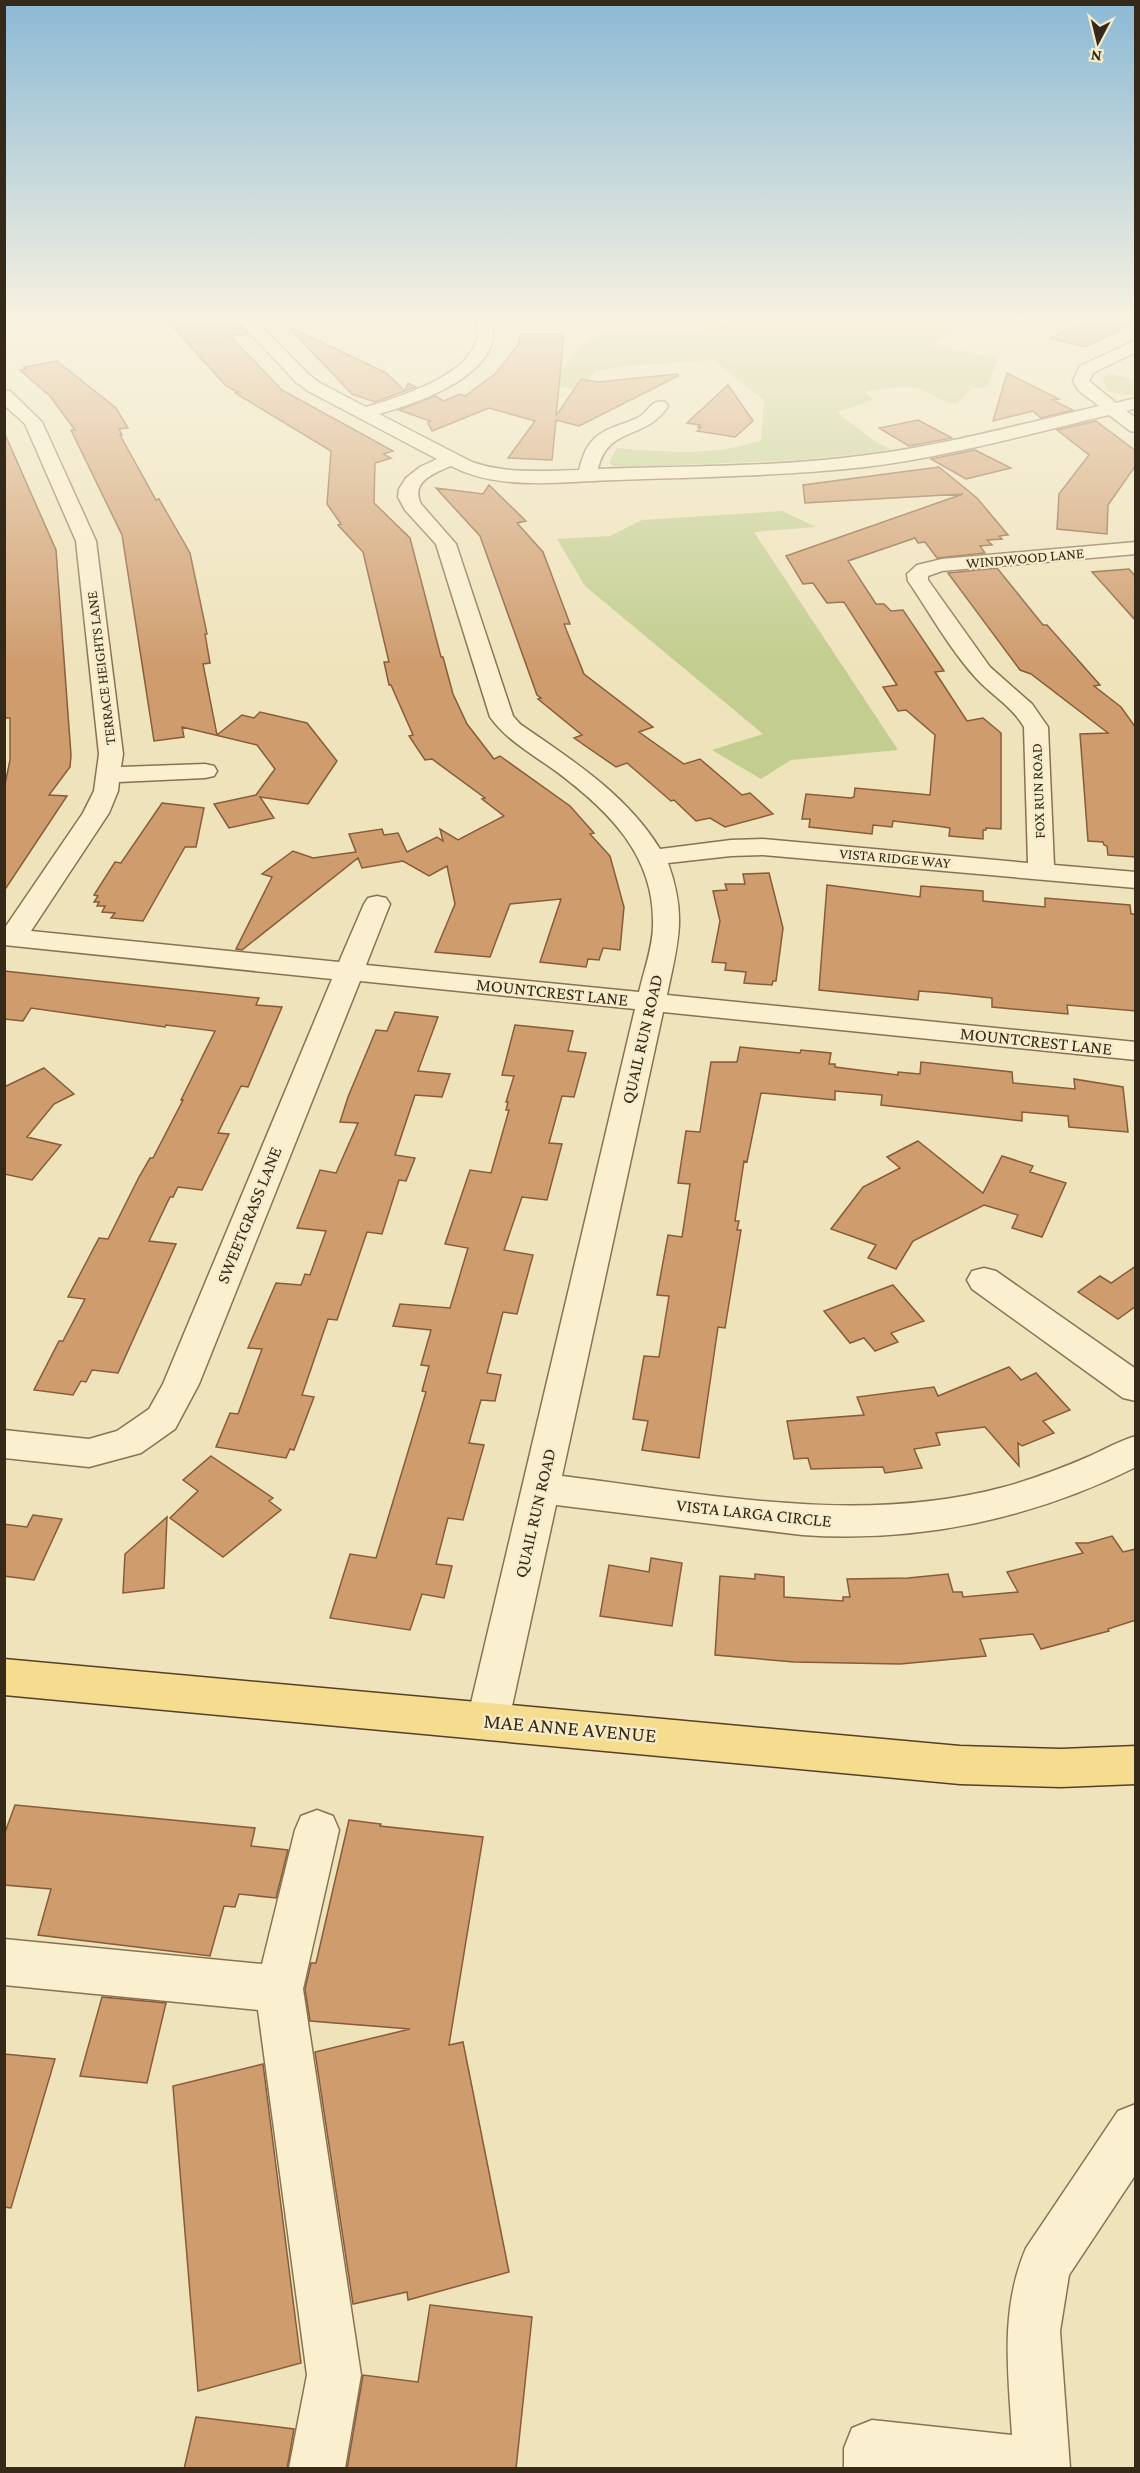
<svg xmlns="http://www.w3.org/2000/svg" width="1140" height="2473" font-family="'Crimson Pro',serif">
<rect width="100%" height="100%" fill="#efe3bb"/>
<path fill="#c2cd8f" d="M737 319H1028L980 321 958 325 931 345 998 358 988 387 972 388 957 403C940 404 933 392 917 388 905 386 877 389 865 392L874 400 837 412 873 440 892 450 887 451 798 460 625 467 612 466 609 462 617 448C667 452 713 457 761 440L764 400 713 360 627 366 596 371 579 390 551 385 578 349 606 329 675 334 728 324Z
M1108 373 1135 380V396L1109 392 1103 381 1104 376Z
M782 511 816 527 754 532 898 750 791 760 761 779 712 750 763 734 585 586 557 539 610 536 642 520Z"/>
<path fill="#cf9c6e" stroke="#875c39" stroke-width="1.5" d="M166 319H235L248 334 230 336 282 390 393 451 383 454 391 458 375 463 374 503 410 538 441 657H443L453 694 467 724 494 759 500 756 570 806 594 833 590 834 610 856 624 907 620 950 603 948 599 960 588 959 586 967 540 962 561 899 510 904 490 957 435 952 455 904 447 866 429 876 403 861 362 868 358 858 242 950 236 949 272 877 262 874 293 851 313 858 356 852 349 834 382 829 384 835 398 833 407 852 437 837 443 841 440 829 458 840 504 816 482 799 485 798 432 759 425 760 409 736 413 735 391 685H389L384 662H389L363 552 338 525 341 524 327 504 331 451 235 393 238 392 226 386Z
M1092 319H1136V322L1085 347 1050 338Z
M292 328 386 373 405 391 408 383 416 387 375 402 352 394 291 330Z
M520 334H564L556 416 581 379 598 382 677 374 678 376 579 426 556 420 552 460 508 458 535 421 489 408 432 431 428 423 430 421 399 410 435 396 444 401 460 394 465 396 495 374 519 344Z
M57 361 116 408 128 428 119 429 122 435H120L156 500 159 499 190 553 207 634H205L210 663 203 664 217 735 242 715 254 718 260 712 307 723 337 761 308 804 260 797 274 818 229 828 214 804 256 795 275 769 257 745 182 727 184 737 154 741 122 535 71 430H75L50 396 20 370 26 369 24 367Z
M1007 373 1059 399 1052 400 1073 410 1041 418 1033 411 993 421Z
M728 385 753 421 735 437 697 431 701 427H698L700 425 687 423Z
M918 420 952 438 909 446 879 428Z
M1096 421 1136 451V465L1108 505 1107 534 1057 529 1059 494 1089 455 1057 430Z
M4 432 56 550 71 755 70 767 49 795 67 796 4 891V789L10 760V718H4Z
M975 450 1011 468 966 479 931 459Z
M939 467 977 498 1008 535 999 536 1002 539 987 540 992 545 980 546 985 553 937 558 925 542 918 543 915 538 848 561 876 604H884L891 611 903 610 944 671 935 672 967 721 983 718 1001 733V829L986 828V830H983V839L949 836 950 828 937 826 893 821 892 827 873 825 872 834 809 827 810 819H802L806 794 851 798 854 797 855 788 930 795 935 735 906 710 898 711 883 687 897 685 844 602 827 603 813 583 803 584 786 556 963 494 805 503 803 485Z
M489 485 526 521 517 523 543 552 570 624H564L584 674 653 727 639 732 684 764 700 759 742 795 750 793 773 814 725 827 710 818 696 821 674 800 671 801 627 763 616 767 574 738 582 735 538 699 541 698 537 695 480 536 436 488 483 494Z
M997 568 1043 625H1047L1100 685 1094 686 1121 707 1136 728V857L1108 855 1107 846 1104 845 1103 842 1088 841 1080 734 1108 733 1031 674 1020 670 948 573Z
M1129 569 1136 577V621L1092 572Z
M162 803 204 808 196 847H185L143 921 111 918 115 913 102 912 105 906H97L99 902H94L98 896 94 895 115 862 121 863Z
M769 873 783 928 776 981H773L772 985 744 983 746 972 725 970 726 963 712 962 720 921 713 891 727 890 725 884H745L743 874Z
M827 885 920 897 921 886 983 891V901L1045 907V898L1130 905 1131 914H1136V1011L1067 1005 1068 1014 992 1007V998L945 993 919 991 918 1000 819 990Z
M4 971 259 998 256 1005 282 1007 248 1087 241 1086 218 1133 229 1134 202 1190 178 1187 173 1197H170L149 1241 176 1244 118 1373 92 1370 86 1382 81 1381 73 1395 34 1390 59 1341H63L85 1299 68 1297 99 1238 108 1239 139 1177 150 1158H153L183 1100H181L215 1031 166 1025 165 1027 31 1008 23 1021 4 1019Z
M395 1012 438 1017 418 1071 450 1074 442 1097 415 1095 395 1155 415 1158 406 1181 399 1180 382 1234 367 1232 337 1320 328 1319 302 1395 314 1397 294 1450 290 1449 286 1458 216 1447 230 1413 238 1414 262 1349 248 1348 276 1283 301 1285 305 1274 310 1275 326 1231 297 1228 320 1170 336 1173 358 1123 340 1122 348 1097 376 1030 387 1031Z
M515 1025 573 1031 568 1051 586 1053 574 1097 562 1096 549 1143 562 1144 547 1200 522 1197 504 1250 533 1255 517 1314 503 1312 487 1373 501 1375 495 1401 481 1400 469 1443 484 1445 463 1520 448 1518 436 1564 452 1566 444 1598 422 1594 410 1630 330 1618 350 1554 376 1558 426 1392 422 1391 429 1366 421 1365 431 1330 393 1326 400 1304 450 1308 468 1248 445 1244 470 1170 491 1173 509 1110H506L508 1102H506L514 1076 502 1075Z
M740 1047 800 1053 801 1050 831 1053 829 1064H835V1067L898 1075V1072L920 1074 921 1062 1012 1072 1013 1083 1075 1089 1074 1079 1123 1087 1128 1132 1069 1127 1068 1116 1022 1112V1121L881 1105 882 1095 835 1091V1100L761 1093 747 1162 744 1161 735 1221H739L737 1230H741L725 1328 718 1327 699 1458 642 1450 648 1421 633 1419 644 1356 659 1357 669 1296 657 1295 668 1235 682 1237 690 1184 678 1183 686 1131 700 1132 711 1062H737Z
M44 1068 74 1094 54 1104 27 1137 61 1145 32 1180 4 1174V1087Z
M918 1141 983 1193 1002 1156 1033 1166 1030 1172 1066 1183 1042 1237 1012 1228 1018 1215 984 1205 913 1241 896 1269 868 1258 876 1245 831 1229 863 1187 900 1168 887 1157Z
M1136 1266V1306L1118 1319 1078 1292 1100 1276 1111 1283Z
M893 1285 924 1321 891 1333 898 1342 875 1351 864 1338 850 1343 824 1311Z
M1009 1367 1021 1380 1036 1373 1070 1410 1043 1421 1054 1433 1022 1446 1018 1443 1019 1466 985 1427 936 1433 940 1445 914 1449 922 1468 885 1473 883 1467 811 1469 808 1458 794 1459 787 1421 864 1415 857 1397 934 1387 938 1396Z
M211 1456 273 1498 269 1501 281 1510 223 1557 170 1518 198 1491 183 1480Z
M33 1515 62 1519 34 1580 4 1576V1524L27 1527Z
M167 1517 164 1588 123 1593 125 1554Z
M1112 1536 1123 1552 1136 1549V1620L1108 1629 1109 1631 1041 1649 1033 1634 980 1639 986 1656 900 1664 794 1662 715 1655 720 1576 755 1579V1574L784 1577V1597L843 1601V1597H850L847 1579 908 1578 948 1574 953 1592H962L963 1597 1018 1592 1007 1572 1083 1553 1076 1543H1088Z
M651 1558 682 1563 672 1626 600 1616 609 1565 649 1572Z
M15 1805 255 1828 251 1846 288 1850 276 1898 239 1894 235 1907 224 1906 210 1956 38 1935 51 1889 4 1885V1835Z
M349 1820 381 1824 380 1826 483 1837 449 2045 463 2042 509 2272 408 2300 407 2292 353 2304 315 2052 410 2029 310 2021 305 1989 311 1963H316Z
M102 1997 166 2003 147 2083 80 2076Z
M4 2054 55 2059 11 2208 4 2207Z
M263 2064 301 2363 198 2391 173 2086Z
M430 2305 532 2317 516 2469H347L363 2375 418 2382Z
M196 2417 294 2429 287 2469H184Z"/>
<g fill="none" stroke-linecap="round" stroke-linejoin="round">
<g stroke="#877254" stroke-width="3">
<path id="minor" d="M237 319H254L308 374 320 383 366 407C397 398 471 375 477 338 478 332 476 325 476 319H492C492 325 494 332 493 338 486 380 414 404 379 414L472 462C506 474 543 471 579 470 582 459 585 448 593 440 605 427 624 425 639 417 650 410 651 399 665 402L668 406C646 441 608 425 598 469 687 466 778 467 867 455 945 445 1022 424 1099 406L1079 391 1073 381 1080 366 1136 340V352L1093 373 1089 381 1116 403 1136 398V408L1126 411 1136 418V432L1130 431 1109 415C1029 434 948 457 865 467 783 476 700 477 617 480 564 481 500 492 451 466 434 473 410 482 421 504L456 544 513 716 520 724C572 760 626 794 660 849L731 840 763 839 1028 863 1024 727C1012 706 991 695 975 677 949 648 930 613 908 581L907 574 917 565 942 559 1136 542V554L942 571 928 576V580L990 667 1032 704 1048 727 1054 865 1136 872V888L763 855 731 856 668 863C687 916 678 942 667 995L1136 1042V1060L663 1012 562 1476C709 1494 859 1526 1004 1487 1034 1479 1062 1468 1090 1456 1105 1449 1119 1441 1136 1436V1467C1032 1519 918 1543 802 1535L556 1505 509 1720 503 1733 488 1739 473 1733 467 1720 635 1009 360 981 199 1384 175 1429 141 1453 89 1467 4 1458V1430L89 1439 117 1431 149 1409 163 1384 332 979 4 945V929L83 813 94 791 99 754 76 541 25 424 4 405V390L10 391 42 422 96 541 123 754 121 767 205 764 214 766 217 771 214 776 205 778 119 782 118 791 109 813 31 931 339 962 364 904 368 898 377 896 386 898 390 904 366 965 639 992C644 970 653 947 653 925 655 856 609 811 557 772 534 755 507 741 490 717L436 544 405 510 398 497 399 489 406 478 420 467 437 459 308 391 296 382Z
M984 1268 996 1271 1136 1369V1401L1123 1398 972 1289 967 1280 972 1271Z
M317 1810 333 1816 339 1830 303 1989 361 2375 345 2468H289L307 2375 258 2010 4 1985V1939L262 1964 295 1830 301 1816Z
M1136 2104V2174L1069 2275 1060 2331 1070 2468H844V2448L852 2428 872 2420 1012 2435C1008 2370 1000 2309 1026 2248L1118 2111Z"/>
</g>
<g stroke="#543f29" stroke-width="3">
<path id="major" d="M4 1659 960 1746 1061 1749 1136 1746V1784L1061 1787 960 1784 4 1695Z"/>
</g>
<use href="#minor" fill="#faefce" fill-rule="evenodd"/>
<use href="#major" fill="#f6dc8f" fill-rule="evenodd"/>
</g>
<linearGradient id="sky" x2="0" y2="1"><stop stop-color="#8bb9d5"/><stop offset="0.48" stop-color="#f8f2e0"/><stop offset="1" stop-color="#f8f2e0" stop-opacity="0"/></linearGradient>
<rect width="1140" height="665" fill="url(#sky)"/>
<g text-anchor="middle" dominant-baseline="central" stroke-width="4.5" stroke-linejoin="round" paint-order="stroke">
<g font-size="15" fill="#35291a" stroke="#f7ecca">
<text transform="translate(1025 558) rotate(-5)">WINDWOOD LANE</text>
<text transform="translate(101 668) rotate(-97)">TERRACE HEIGHTS LANE</text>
<text transform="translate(1038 791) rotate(-92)">FOX RUN ROAD</text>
<text transform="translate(895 858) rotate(5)">VISTA RIDGE WAY</text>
</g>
<g font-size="18" fill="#35291a" stroke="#f7ecca">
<text transform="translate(552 992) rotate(6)">MOUNTCREST LANE</text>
<text transform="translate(642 1039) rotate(-77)">QUAIL RUN ROAD</text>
<text transform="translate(1036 1041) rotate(6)">MOUNTCREST LANE</text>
<text transform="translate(249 1215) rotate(-68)">SWEETGRASS LANE</text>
<text transform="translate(535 1513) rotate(-77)">QUAIL RUN ROAD</text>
<text transform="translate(754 1513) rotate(6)">VISTA LARGA CIRCLE</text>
</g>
<g font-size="21" fill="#35291a" stroke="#f7ecca">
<text transform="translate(570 1728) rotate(5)">MAE ANNE AVENUE</text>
</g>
</g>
<rect width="1140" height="2473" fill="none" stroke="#35291a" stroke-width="12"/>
<g transform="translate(1098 42) rotate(187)" stroke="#f7ecca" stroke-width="4.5" paint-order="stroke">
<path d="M0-4.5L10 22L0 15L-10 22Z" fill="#35291a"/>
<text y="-9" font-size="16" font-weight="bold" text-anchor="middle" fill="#35291a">N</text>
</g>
</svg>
